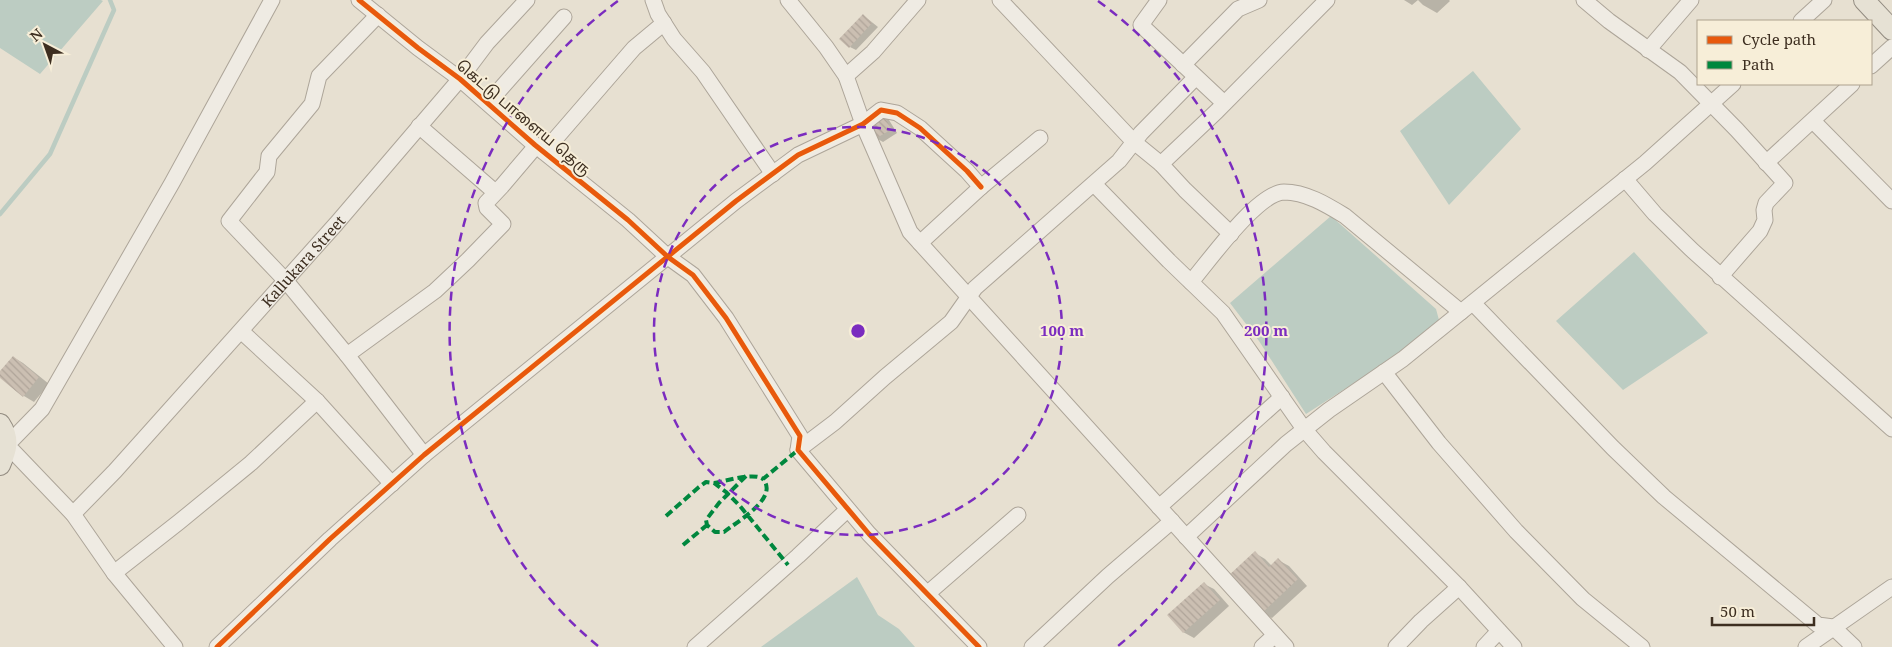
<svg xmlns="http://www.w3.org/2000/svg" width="1892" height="647" font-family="'Noto Serif','Noto Sans Tamil',serif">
<defs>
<pattern id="building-back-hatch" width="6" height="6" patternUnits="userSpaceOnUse" patternTransform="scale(1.25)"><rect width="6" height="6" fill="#cbbfb2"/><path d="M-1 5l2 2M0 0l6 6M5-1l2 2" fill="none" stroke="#afa499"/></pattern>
</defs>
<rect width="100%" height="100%" fill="#e7e0d1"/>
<path fill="#bcccc2" d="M0 0H101L103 1 40 74 0 48Z
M1473 71 1521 129 1449 205 1400 131Z
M1331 216 1436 309 1439 320 1391 359 1306 414 1259 341 1230 303Z
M1634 252 1708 333 1623 390 1556 321Z
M857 577 878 615 899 629 915 647H761Z"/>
<path fill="#0003" d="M1404 0H1418L1412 5Z
M1418 0H1449L1450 1 1437 13 1423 5Z
M863 15 878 27 856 50 850 47Z
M883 116 889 120 897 133 883 142 876 138Z
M13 357 23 363 49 384 34 402 24 396 0 376V373Z
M1255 553 1265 559 1272 566 1278 560 1289 566 1307 586 1272 618 1262 613Z
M1204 584 1214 589 1229 606 1194 638 1183 632Z"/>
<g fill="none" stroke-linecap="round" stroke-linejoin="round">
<path stroke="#bcccc2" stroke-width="4.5" d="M0 214 50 154 114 10 110 0"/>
</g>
<path fill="url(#building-back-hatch)" d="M863 14 872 23 849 48 839 39Z
M883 115 892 129 875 139 866 125Z
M13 356 39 377 23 397 0 378V371Z
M1255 551 1269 567 1278 558 1298 579 1261 614 1227 577Z
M1204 582 1220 600 1183 633 1167 615Z"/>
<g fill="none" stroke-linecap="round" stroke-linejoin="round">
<g stroke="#ada599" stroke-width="17">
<g id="minor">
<path d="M359 0 418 48 460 79 535 145 628 220 668 257 693 275 726 318 800 436 798 450 869 534 979 647"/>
<path d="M653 0 658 14 674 39 703 72 773 174"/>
<path d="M788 0 826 47 846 76 863 124 910 232 1286 647"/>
<path d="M1000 0 1134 142 1161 164 1185 190 1231 234"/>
<path d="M1159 0 1141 25 1224 103"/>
<path d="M1584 0 1609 21 1680 72 1737 130 1785 183 1766 203 1764 210 1765 220 1760 231 1720 277"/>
<path d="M378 15 319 76 312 104 269 156 267 172 229 221 286 281 347 355 424 455"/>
<path d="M1801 21 1824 0"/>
<path d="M1648 50 1691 0"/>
<path d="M1183 65 1238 9 1259 0"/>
<path d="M1871 66 1892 47"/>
<path d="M846 76 873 52 918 0"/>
<path d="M488 103 564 17"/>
<path d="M1813 121 1892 201"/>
<path d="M419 126 495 192"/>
<path d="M544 152 634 48 664 23"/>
<path d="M1766 163 1852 84"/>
<path d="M1161 164 1217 111 1327 0"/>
<path d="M1625 179 1655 214 1693 251 1892 429"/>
<path d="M1094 184 1169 261 1223 313 1304 429 1324 452 1459 587 1514 647"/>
<path d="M920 243 981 187 1040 138"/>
<path d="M1191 282C1209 261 1257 193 1284 192 1306 192 1327 205 1345 216L1461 312"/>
<path d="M1473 303 1613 448 1664 497 1818 625 1833 627 1854 647"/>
<path d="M241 331 317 401 392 484"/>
<path d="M347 355 435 291 468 260 503 224 487 208 486 203 502 186 536 146"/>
<path d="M1384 372 1439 443 1516 531 1583 599 1642 647"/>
<path d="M798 450 835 422 885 377 951 322 975 288 1119 161 1141 133 1196 77"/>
<path d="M1159 507 1282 397"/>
<path id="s1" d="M73 514 115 471 336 224 460 79 487 43 527 0"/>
<path d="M1186 537 1286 444 1329 410 1403 359 1645 163 1733 84"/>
<path d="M114 573 179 522 251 463 317 401"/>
<path d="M927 594 1018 515"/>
<path d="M175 647 114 573 73 514 7 445 42 409 172 183 272 0"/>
<path d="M217 647 330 539 424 455 736 201 798 155 863 124 881 110 897 113 920 128 967 171 981 187"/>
<path d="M695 647 798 556 847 510"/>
<path d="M1032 647 1108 576 1172 521"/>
<path d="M1262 647 1275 635"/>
<path d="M1396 647 1421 621 1459 587"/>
<path d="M1484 647 1499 631"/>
<path d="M1806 647 1892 587"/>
</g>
</g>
<g stroke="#928b80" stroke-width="22">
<path id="major" d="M1864 0 1892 30
M0 424C10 439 7 449 0 465"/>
</g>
<use href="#minor" stroke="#efebe3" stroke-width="15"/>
<use href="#major" stroke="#e6e1d4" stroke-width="20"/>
<path stroke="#00873e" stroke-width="4" stroke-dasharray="8 4" stroke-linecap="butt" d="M746 476 719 503 706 520 707 525 715 532H724C738 521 779 498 763 479L798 450
M714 483C727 481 753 472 763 479
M666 516 699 487 706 482 714 483 726 492 740 506 788 565
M683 545 707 525"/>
<g stroke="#f7eed8" stroke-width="8">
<path id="cycleway" d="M359 0 418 48 460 79 535 145 628 220 668 257 693 275 726 318 800 436 798 450 869 534 979 647
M217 647 330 539 424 455 736 201 798 155 863 124 881 110 897 113 920 128 967 171 981 187"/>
</g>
<use href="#cycleway" stroke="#e8590c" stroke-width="5"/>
</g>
<g fill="none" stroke="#7b2cbf" stroke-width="2.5" stroke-dasharray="9 6">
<circle cx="858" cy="331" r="204"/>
<path d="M598 646A408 408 0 0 1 618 1M1098 1A408 408 0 0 1 1118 646"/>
</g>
<g text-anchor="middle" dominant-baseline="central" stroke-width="4" stroke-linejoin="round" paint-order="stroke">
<g font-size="15" fill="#3d2e20" stroke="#f7eed8">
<text transform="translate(524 117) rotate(40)">கெட்டு பாளைய தெரு</text>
<text stroke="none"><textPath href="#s1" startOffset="342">Kallukara Street</textPath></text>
</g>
</g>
<circle cx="858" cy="331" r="8" fill="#7b2cbf" stroke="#f7eed8" stroke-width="2.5"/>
<g font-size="15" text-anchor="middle" font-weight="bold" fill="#7b2cbf" stroke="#f7eed8" stroke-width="4" stroke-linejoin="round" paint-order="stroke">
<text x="1062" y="336">100 m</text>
<text x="1266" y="336">200 m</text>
</g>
<rect x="1697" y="20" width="175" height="65" fill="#f7eed8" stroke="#ada18e"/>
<rect x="1707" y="36" width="25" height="8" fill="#e8590c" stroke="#ada18e"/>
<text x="1742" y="45" font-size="15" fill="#3d2e20">Cycle path</text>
<rect x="1707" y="61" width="25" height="8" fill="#00873e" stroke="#ada18e"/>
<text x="1742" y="70" font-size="15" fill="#3d2e20">Path</text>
<g transform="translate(45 45) rotate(319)" stroke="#f7eed8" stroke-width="4" paint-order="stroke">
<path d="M0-4L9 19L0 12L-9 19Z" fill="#3d2e20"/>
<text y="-8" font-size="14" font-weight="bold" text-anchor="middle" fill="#3d2e20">N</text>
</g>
<path d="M1712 617v8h102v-8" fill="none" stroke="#3d2e20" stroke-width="2.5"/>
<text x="1720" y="617" font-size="15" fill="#3d2e20" stroke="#f7eed8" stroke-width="4" paint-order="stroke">50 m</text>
</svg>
